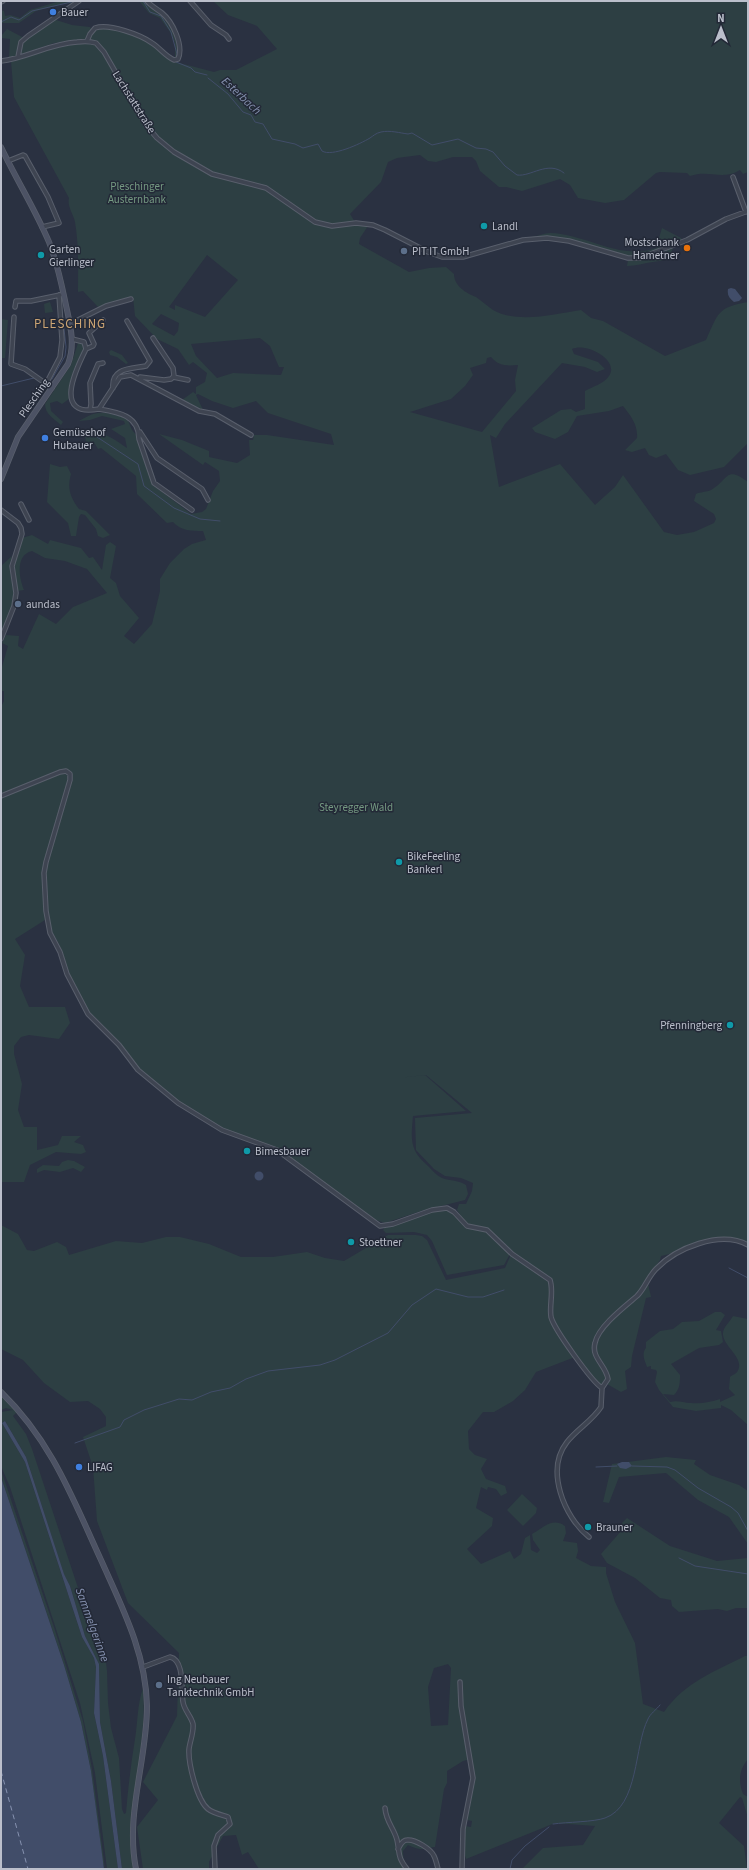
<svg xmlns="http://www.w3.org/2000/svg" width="749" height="1870" font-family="'Source Sans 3',sans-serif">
<rect width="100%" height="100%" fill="#2a3141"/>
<path fill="#2d3f43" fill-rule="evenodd" d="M60 1H77L74 4 67 3 36 11 19 23H1V10L4 11 5 16 10 15 20 18 30 10Z
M139 1H146C165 18 177 29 178 56L175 59V43L170 32 160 18 149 13Z
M213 1H748V172L743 174 740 170C722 181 709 169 690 176L687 173 660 172 656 173 624 200 605 203 578 198 570 185 560 179 522 191 506 187H499L480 171 476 161 472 157H453L436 162 428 161 420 155 397 158 388 162 381 182 350 214 355 222 332 224 316 221 272 190 212 172 176 152 163 142 149 126 102 47 95 41 89 40V37L97 29 106 28 137 36 158 49 172 61 214 72 220 70H236L277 49 257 26 228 15Z
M53 19 72 25 90 27 92 30 84 40 54 43 19 55C20 37 39 29 53 19Z
M7 29 24 38 16 56 9 58 10 39 1 38V36Z
M91 43 96 44 103 52 137 114 149 131 159 142 186 162 221 179 257 187 268 191 315 223 332 227 355 224 368 226 360 238 359 244 409 272 429 268 446 267 454 274C454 286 466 293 476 297 482 301 487 306 493 310 518 324 555 314 581 310L591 318 603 321 665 356 706 340C718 314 717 307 748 302V443L724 467 690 475 678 470 666 454 656 458 649 455 645 448 632 452 625 450 637 438C638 425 631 416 623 406L609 411 577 416 568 432 555 439 535 432 532 428 561 410 571 409 576 412 585 409V391C592 387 605 383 609 376 620 360 586 342 572 349L574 354 598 362 605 369 597 372 585 367 562 363 505 424 496 438 490 435 499 487 560 464 595 505 615 487 623 475 664 532 677 535 694 532 714 523 716 519 714 514 694 501 696 494C700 492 707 492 711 490 729 480 725 465 748 482V1243C717 1233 690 1250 661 1256L660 1260 647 1279 651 1297 646 1298 632 1356 631 1367 625 1371 627 1389 621 1392 607 1384H600L572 1352 575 1357 536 1372 525 1390 513 1401 494 1412H483L468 1431 469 1449 475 1455 487 1459 481 1469 486 1479 505 1486 507 1493 501 1496 496 1489 488 1487 487 1490 481 1487 476 1508 493 1518 492 1526 467 1549 481 1564 510 1551 514 1559 521 1554 525 1538 530 1535 531 1550 537 1553 540 1550 533 1540 532 1534C543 1528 552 1517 565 1526L566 1533 563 1541 577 1543 578 1551 576 1558 591 1566 606 1567V1573L615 1602 635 1643 643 1704 664 1712C685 1682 714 1672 745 1656H748V1759C739 1770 738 1781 743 1794L748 1797V1818L742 1798 740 1797 719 1823 744 1846 747 1869H522L543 1848 583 1845 595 1826 555 1823 466 1859 464 1853 465 1826 471 1827 472 1821 467 1820 474 1785 471 1759 463 1761 447 1771V1783L444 1789 435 1847C422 1849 421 1851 408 1845L403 1851 404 1869H259L248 1852 242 1855 236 1835 223 1836 209 1862V1869H143L137 1827 158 1800 143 1782 177 1716 179 1653 128 1603 97 1521 93 1467 83 1437 106 1426V1417L100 1409 88 1401 70 1402 44 1383 23 1360 1 1349V1225L18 1234 27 1250 34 1251 57 1242 66 1247 69 1255 116 1241 142 1243 166 1237H180L209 1244 241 1257H273L307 1252 325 1258 344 1261 388 1235H416L422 1236 427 1240 446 1280 505 1268 512 1252C495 1237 490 1227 466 1224L457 1210 459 1204H466L472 1191 473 1183 461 1178 445 1176 434 1169 416 1150 415 1118 472 1113 426 1075 398 1078 425 1075 466 1111 413 1116C411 1139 409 1150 428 1166 432 1170 437 1176 442 1178 450 1181 459 1180 466 1185L468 1194 465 1200 421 1211 385 1223 376 1220 280 1153 271 1148 243 1140 216 1128 178 1105 161 1091 135 1069 109 1037 88 1017 65 974 67 970 59 944 52 932 48 918 45 873 50 852 72 777 70 771 59 770 1 794V707L4 701V691H1V670L8 646 2 643 6 635 19 636 18 646 23 649 39 614 56 624 73 607 107 593 87 569 65 561 45 558 32 551C15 555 19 578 24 590L17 591C12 565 14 563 22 538L32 535 48 544 50 540 81 548 89 558 93 557 102 570 106 545 110 542 116 546 110 578 116 583 120 596 139 618 124 636 134 644 152 624 160 591V579L170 563 184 549 192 544 206 540 203 531C192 531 181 531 173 522L167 523 137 494 136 476 101 448 98 449 95 444 86 443 85 435C102 429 114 439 127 448L125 438 111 429 125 424 124 421 102 416 90 420 79 421C100 408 105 413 127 418L132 430 138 437 139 447 153 485 191 514 202 512 206 509 213 491 220 481 219 471 205 462 203 465 159 434 182 440 209 451V457L237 463 250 455 249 440H253L254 435H267L334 445 331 434 268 413 256 401 233 408 212 401 198 394 196 395 203 410 182 400 193 392 196 394V387L205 382 207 373 193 362 189 365 178 349 157 339 135 316 133 297 98 307 83 291 78 292C78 269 79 245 75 222 73 213 67 207 69 198L14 97 11 61 65 44ZM207 255 238 280 205 317 175 305V310L169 307ZM161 314 179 323 178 331 174 336 152 324ZM260 338 270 346 279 367H284L281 375 233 373 217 378 196 356 191 344ZM491 357C499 366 506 366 518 365L515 380 516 391 482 432 410 412 451 399 465 386 473 375 470 368 486 363 487 358ZM448 1664 451 1668 448 1725 431 1726 428 1687 434 1668Z
M662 228 681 238 682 240 641 257 626 256 563 238 532 237C538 236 544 233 550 233 586 234 621 261 656 248Z
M673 247C670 260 665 260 653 262 644 263 636 266 627 266L628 260C643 262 659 253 673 247Z
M50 302 53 312 45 313 44 304Z
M1 319 8 320 5 358H1Z
M78 343H82C86 352 78 360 75 367 71 377 68 389 69 399L62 404 57 401 50 403 51 411 63 422 61 425C54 419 45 414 45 404L71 365Z
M111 350 122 355 128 363 126 364 117 357 110 355 109 352Z
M50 464 60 467 67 466 71 474C67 488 70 497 79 509L86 511 110 535 103 538 98 536 96 529 85 515 81 514 79 517 76 536H71L68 523 47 502Z
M12 556C7 571 14 583 14 598 14 611 5 625 1 636V566Z
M63 773 69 776V781L43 875 45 920 15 939 25 955 20 986 29 1007H65L70 1023 59 1039 29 1035 21 1037 14 1046V1054L22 1084 18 1110 24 1127H37V1150L58 1145 62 1136H81L74 1142 83 1145 86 1152 81 1154 56 1152 30 1165 24 1182H1V798Z
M68 1160 74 1161 85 1167 81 1172 73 1168 60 1172 44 1170 37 1173V1169L43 1165 59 1166 62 1162Z
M437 1209H449L454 1213 466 1227 487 1232 510 1254 504 1265 447 1275 432 1241 427 1235 414 1232 386 1233 383 1230 385 1227Z
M715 1312H721L725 1315 716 1330 721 1331 723 1342 719 1345 699 1348 671 1364 680 1375C680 1382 680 1389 674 1395L663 1394 670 1402C678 1400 683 1403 691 1403 701 1404 711 1402 720 1399V1402L735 1395 729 1389 730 1377C732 1375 736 1374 737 1372 746 1359 724 1347 723 1335 722 1328 730 1322 733 1316L748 1319V1425L731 1410 721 1405V1408L696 1411 673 1407 659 1390 655 1382 657 1372 656 1370 651 1369V1366L647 1367C645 1361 641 1354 646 1348V1342L660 1331 673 1329 682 1322 699 1321Z
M1 1396 17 1412 13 1416 26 1434 32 1449 85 1609 105 1654 107 1671 108 1703 111 1728 119 1758 122 1809 124 1814 126 1813C128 1788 131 1764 135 1739 138 1721 137 1706 143 1688 148 1749 124 1808 134 1869H122L111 1781 100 1722 99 1664 85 1636 70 1586 64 1575 26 1457 5 1421 2 1423 25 1462 82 1637 94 1658 96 1667 94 1713 103 1756 118 1869H107L95 1773 80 1703 10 1487 1 1466V1412L13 1410 6 1408 1 1410Z
M666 1457 696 1460 694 1464 710 1475 739 1485 748 1491V1544L729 1517 698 1500 666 1473 619 1477 609 1503 603 1502 612 1464Z
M1 1470 54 1627 83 1721 92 1769 105 1869 102 1859 91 1771 81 1722 64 1665 1 1477Z
M522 1494 537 1508 536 1513 523 1526 507 1510Z
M627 1518 670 1546 717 1561 748 1558V1608H736L727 1611 718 1609 679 1612 672 1606 671 1600 660 1598 635 1578 607 1563 601 1554 622 1530 619 1526Z"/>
<path fill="#414d69" d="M731 288 735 289 742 298 739 301 734 302C729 298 727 295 728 289Z
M254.5 1176a4.5 4.5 0 1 1 9 0a4.5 4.5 0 1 1-9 0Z
M5 1421 26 1457 64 1574 70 1586 85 1636 99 1664 100 1722 111 1781 122 1869H118L103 1756 94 1713 96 1667 94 1658 82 1637 25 1462 2 1423Z
M622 1462H629L632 1466 626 1469 620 1468 617 1464Z
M1 1477 64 1665 81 1722 91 1771 104 1869H1Z"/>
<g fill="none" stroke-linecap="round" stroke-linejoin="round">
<path stroke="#414d69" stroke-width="1" d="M143 1 150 12 161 16 171 32 177 54 176 58
M1 22 11 17 19 20 32 11 76 1
M176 62 191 68 195 72 207 75
M208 78 228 94 243 112 251 115 255 122 263 124 272 139 295 144 303 148 318 144 322 151C332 157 360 144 370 138 373 136 376 133 381 132 390 130 400 133 408 134L412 133 432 145 458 139 476 148 486 149 493 152 505 166 517 175C531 177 548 160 564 173
M89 316 102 310
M52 379 65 356 66 347 62 311
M1 386 34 378
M94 435 138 464 144 486 174 508 200 519 220 521
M729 1268 748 1278
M75 1443 120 1427 124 1420 144 1410 179 1399 192 1400 211 1392 230 1388 246 1379 268 1371 320 1365 335 1360 388 1333 412 1305 436 1289 468 1297H483L504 1290
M632 1466 667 1467 675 1470 698 1488 731 1507 738 1513 748 1531
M596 1467 617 1466
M679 1558 695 1566 748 1574
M553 1824C567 1822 594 1822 605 1818 639 1806 634 1746 648 1719 650 1714 656 1710 660 1705
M510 1869 512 1860 525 1846 549 1827"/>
<path stroke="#8692b0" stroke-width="1" stroke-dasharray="5 4" stroke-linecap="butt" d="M1 1771 28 1869"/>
<g stroke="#595f6c" stroke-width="5.5">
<path id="minor" d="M190 1 211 25 226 35 229 39
M1 2 3 1
M87 41 90 34 95 28C109 23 141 35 152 43 160 48 165 56 174 60L178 59C184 46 173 22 162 13 157 9 151 6 147 1
M18 57 21 42 28 36 79 1
M1 61C27 58 48 44 77 42 84 41 90 41 96 43L104 52 146 125 157 138 174 152 212 174 266 188 315 222 332 226 356 223 373 225 385 230 428 252 442 257H463L523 240 547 238 569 241 628 258H640L687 240 726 219 748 211
M8 161 23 155 25 156 48 197 59 223 42 227
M733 177 746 212
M15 307 16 301H31L60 295
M14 317 11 364 25 369 52 388
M70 324 106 306 131 299
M72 339 84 342 86 349C76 369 52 418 99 409L120 377 131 375 199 411 215 414 251 435
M86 349 93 346 94 344 89 333 103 320
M140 377 164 380 171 379 174 376 173 368 153 338
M173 377 188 380
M46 384 60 357 62 340 59 295
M113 388C111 367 132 369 146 366L150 361 127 321
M99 409C117 412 139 415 139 439L154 483 192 510
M90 410 91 404 90 383 98 364 103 363
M140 432 157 458 202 489 208 500
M21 504 29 520
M1 510 18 523 21 528 22 534 12 566 16 593 14 606 1 639
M1 796 60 772 66 771 70 774V780L46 862 44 873 46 911 50 933 60 952 67 974 88 1014 119 1045 138 1070 178 1103 222 1130 277 1150 380 1226 393 1224 432 1210 447 1208 454 1212 467 1226 487 1230 512 1254 550 1280C554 1291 549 1306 551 1317 554 1329 592 1382 602 1388
M589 1537C564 1517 545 1470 567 1442 577 1429 592 1421 601 1407L602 1388 608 1379C606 1365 591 1358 595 1343 598 1327 624 1307 637 1296 645 1288 648 1277 656 1269 676 1248 720 1230 748 1245
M143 1667 170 1657C185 1660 181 1691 183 1702 184 1710 191 1716 193 1724 194 1732 190 1741 189 1749 188 1763 197 1800 208 1809 213 1813 222 1815 228 1817L230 1824 218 1835 214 1846 215 1869
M460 1682 461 1706 473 1778 463 1829 462 1869
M385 1808C386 1822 394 1828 397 1840 400 1854 397 1856 407 1869
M398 1849C400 1846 402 1840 407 1840 415 1839 431 1849 434 1856 436 1860 437 1865 438 1869"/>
</g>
<g stroke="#595f6c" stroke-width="6">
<path id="secondary" d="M1 147C16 179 35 209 49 242 58 264 62 287 67 310 71 328 75 346 68 364L18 437 1 479
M1 1392C52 1442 72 1497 101 1560 122 1607 146 1653 147 1706 147 1761 125 1814 136 1869"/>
</g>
<use href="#minor" stroke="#3e4451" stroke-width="3.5"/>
<use href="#secondary" stroke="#4c5264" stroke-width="4.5"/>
</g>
<g fill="#3f7fe0" stroke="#232937" stroke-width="1.5">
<circle cx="53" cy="12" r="4"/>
<circle cx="45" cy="438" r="4"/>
<circle cx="79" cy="1467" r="4"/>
</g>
<g fill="#0f9aa8" stroke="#232937" stroke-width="1.5">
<circle cx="484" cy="226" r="4"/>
<circle cx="41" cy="255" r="4"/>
<circle cx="399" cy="862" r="4"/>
<circle cx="730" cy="1025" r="4"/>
<circle cx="247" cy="1151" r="4"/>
<circle cx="351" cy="1242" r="4"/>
<circle cx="588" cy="1527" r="4"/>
</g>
<circle fill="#e8710a" stroke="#232937" stroke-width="1.5" cx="687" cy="248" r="4"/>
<g fill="#5c6f8a" stroke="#232937" stroke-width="1.5">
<circle cx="404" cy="251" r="4"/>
<circle cx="18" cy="604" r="4"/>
<circle cx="159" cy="1685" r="4"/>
</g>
<g text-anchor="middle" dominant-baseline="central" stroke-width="3" stroke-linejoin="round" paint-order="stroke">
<g font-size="11" fill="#bbbfcb" stroke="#232937" text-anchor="start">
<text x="61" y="12">Bauer</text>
<text x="492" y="226">Landl</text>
<text x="679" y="242" text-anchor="end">Mostschank<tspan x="679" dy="13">Hametner</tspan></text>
<text x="49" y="249">Garten<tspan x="49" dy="13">Gierlinger</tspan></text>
<text x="412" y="251">PIT IT GmbH</text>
<text x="53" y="432">Gemüsehof<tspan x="53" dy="13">Hubauer</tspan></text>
<text x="26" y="604">aundas</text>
<text x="407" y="856">BikeFeeling<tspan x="407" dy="13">Bankerl</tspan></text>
<text x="722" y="1025" text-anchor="end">Pfenningberg</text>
<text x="255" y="1151">Bimesbauer</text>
<text x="359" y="1242">Stoettner</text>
<text x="87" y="1467">LIFAG</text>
<text x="596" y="1527">Brauner</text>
<text x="167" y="1679">Ing Neubauer<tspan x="167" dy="13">Tanktechnik GmbH</tspan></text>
</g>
<g font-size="11" fill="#bbbfcb" stroke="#232937">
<text transform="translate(134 102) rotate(58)">Lachstattstraße</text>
<text transform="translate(34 398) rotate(-55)">Plesching</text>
</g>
<g font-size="11" fill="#759a82" stroke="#232937">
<text x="137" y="186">Pleschinger<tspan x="137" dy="13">Austernbank</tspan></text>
<text x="356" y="807">Steyregger Wald</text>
</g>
<g font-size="12" font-style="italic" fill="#8692b0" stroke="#232937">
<text transform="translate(241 96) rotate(43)">Esterbach</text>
<text transform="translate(92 1625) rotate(70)">Sammelgerinne</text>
</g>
<g font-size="13" letter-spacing="1" fill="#cda574" stroke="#232937">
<text x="70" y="324">PLESCHING</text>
</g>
</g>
<rect width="749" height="1870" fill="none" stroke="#bbbfcb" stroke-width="4"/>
<g transform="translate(721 28)" stroke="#232937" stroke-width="3" paint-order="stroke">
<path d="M0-3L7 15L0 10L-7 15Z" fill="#bbbfcb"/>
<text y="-6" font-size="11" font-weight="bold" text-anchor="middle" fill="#bbbfcb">N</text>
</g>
</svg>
